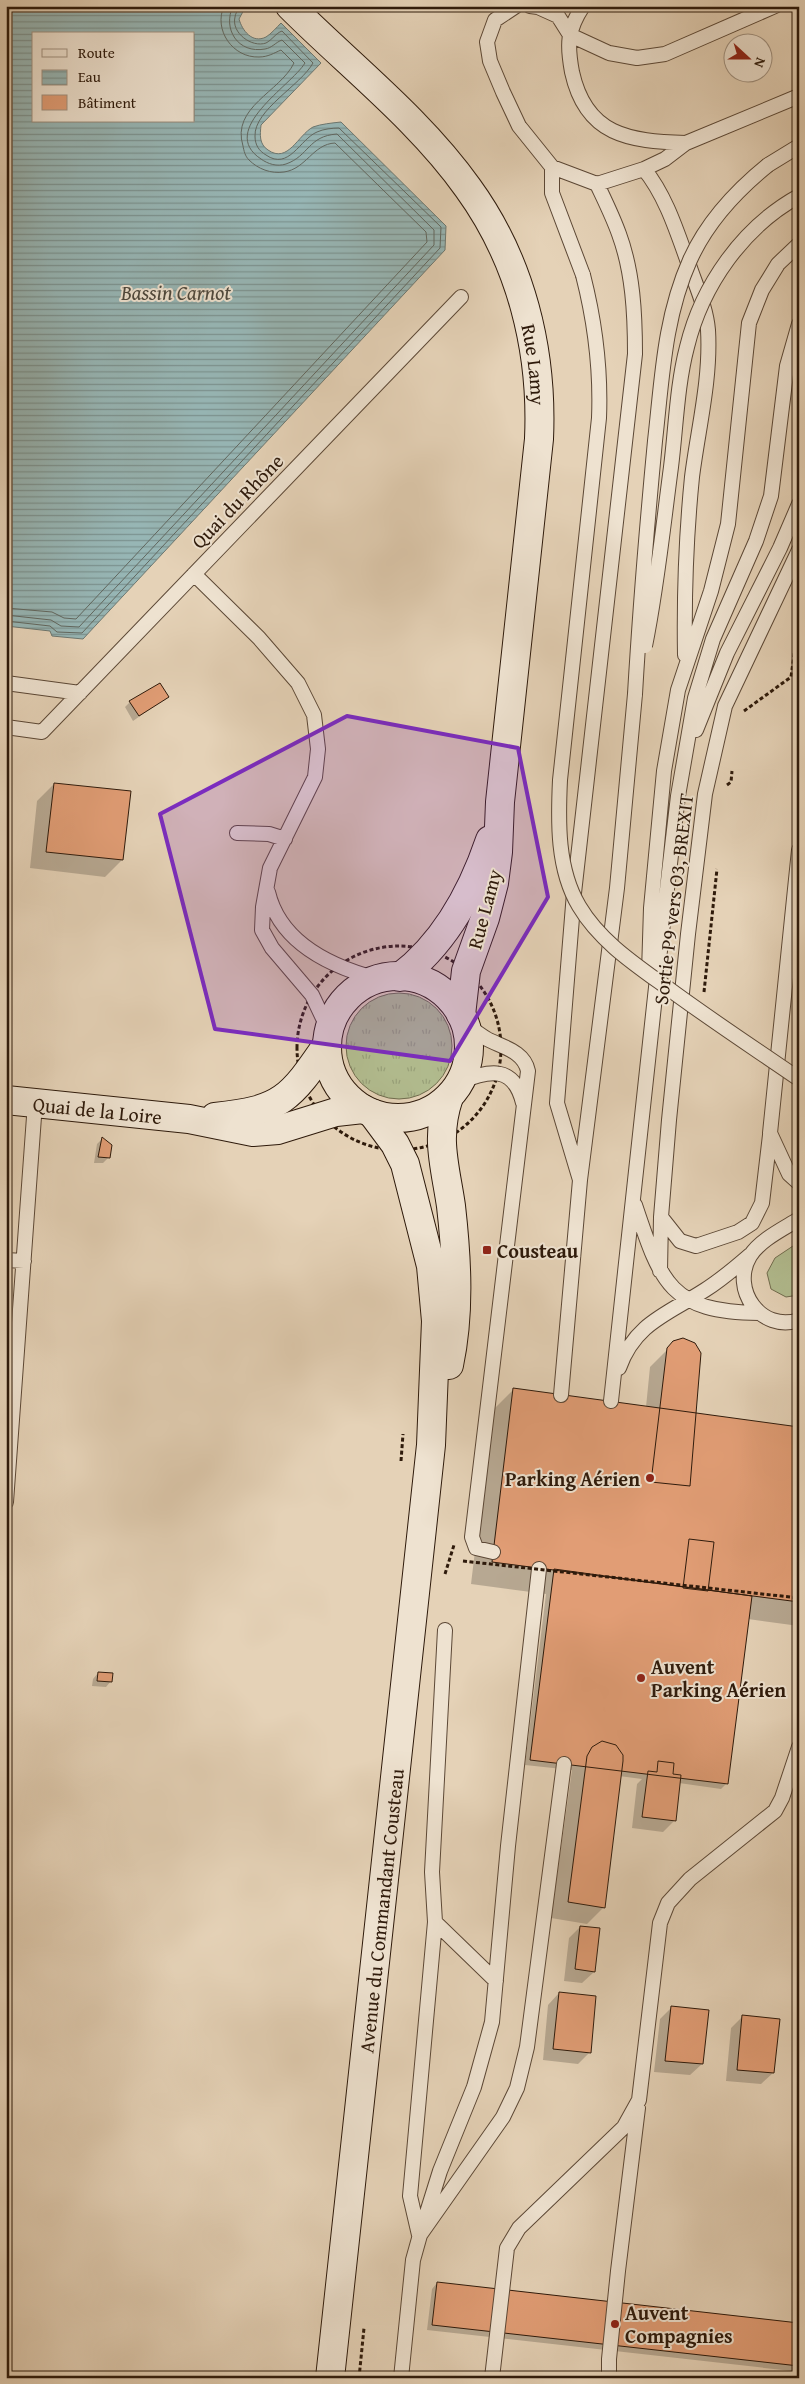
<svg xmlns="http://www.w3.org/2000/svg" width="805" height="2384" font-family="'Gentium Book Plus',serif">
<defs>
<pattern id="grass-tufts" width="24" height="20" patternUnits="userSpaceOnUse" patternTransform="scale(1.25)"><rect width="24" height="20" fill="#b2bd90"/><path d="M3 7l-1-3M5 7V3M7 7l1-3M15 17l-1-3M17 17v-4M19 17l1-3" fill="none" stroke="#99a27b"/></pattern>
<pattern id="water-rules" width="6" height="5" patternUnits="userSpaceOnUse" patternTransform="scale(1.25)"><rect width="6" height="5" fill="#97b6b5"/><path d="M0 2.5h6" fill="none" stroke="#7c9391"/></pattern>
</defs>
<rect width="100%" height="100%" fill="#e5d2b7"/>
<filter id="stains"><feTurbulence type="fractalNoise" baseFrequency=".004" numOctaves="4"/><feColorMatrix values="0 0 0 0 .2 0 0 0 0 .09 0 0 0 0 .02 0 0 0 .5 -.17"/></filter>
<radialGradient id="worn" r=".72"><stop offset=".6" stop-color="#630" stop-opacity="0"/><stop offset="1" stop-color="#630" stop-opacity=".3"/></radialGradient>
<path fill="url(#grass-tufts)" stroke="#706c4e" d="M346 1046a53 53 0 1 1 106 0a53 53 0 1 1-106 0Z"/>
<path fill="#b2bd90" stroke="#706c4e" d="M799 1242V1295L786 1297 771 1289 767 1273 775 1258Z"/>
<path fill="url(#water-rules)" stroke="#6d7871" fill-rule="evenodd" d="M6 6H246L239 19C242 30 252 44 266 37 271 34 277 27 281 23L321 63 261 125C260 135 259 144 268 150 288 164 298 135 313 127 321 124 332 123 341 122L446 226 445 250 83 639 52 636 50 631 6 626ZM34 34H194V121H34Z"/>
<path fill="#0003" d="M167 697 133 721 125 707 130 702Z
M54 784 122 860 105 877 30 868 37 801Z
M102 1139 109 1157 103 1163H94L97 1144Z
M674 1343 695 1414 799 1428V1626L748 1619 727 1783 721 1789 679 1783 674 1821 663 1832 632 1828 637 1784 642 1779 619 1776 604 1907 587 1924 551 1918 572 1770 525 1765 546 1594 471 1584 492 1411 514 1389 646 1407 650 1367Z
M98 1673 111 1681 106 1687 92 1686 93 1679Z
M580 1927 594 1972 582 1983 564 1981 569 1938Z
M559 1993 590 2052 578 2064 543 2060 548 2005Z
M671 2008 702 2064 690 2075 654 2072 660 2019Z
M742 2017 773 2073 761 2084 726 2081 731 2028Z
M437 2283 798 2366 792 2371 427 2330 432 2289Z"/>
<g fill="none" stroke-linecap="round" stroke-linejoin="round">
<path stroke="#626860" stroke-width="1" d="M6 608 52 612 64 618 76 619 427 242 426 232 335 143C313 144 306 169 284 172 271 174 258 169 249 160 245 156 244 151 243 146 231 107 280 92 294 63L281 50C274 53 268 57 259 57 233 58 213 30 224 6
M6 615 51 620 61 626 79 627 434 245V230L337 134C308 136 309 156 286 164 277 167 268 164 261 159 217 130 291 86 305 63L282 40C276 42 272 48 265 49 238 54 222 29 233 6
M6 621 50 626 57 632 82 633 440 248 441 227 339 128C333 128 323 129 317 132 300 139 289 171 266 155 259 151 255 145 255 136 254 110 301 85 313 63L282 31C276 33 272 40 266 43 252 48 231 33 235 17 235 14 238 10 240 6"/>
</g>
<path fill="#e19d75" stroke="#2e1a0b" d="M160 683 169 697 139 716 129 701Z
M54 783 131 791 123 860 46 852Z
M102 1137 112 1145 110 1158 98 1157Z
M683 1338 695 1343 701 1353 690 1486 651 1482 667 1348 673 1341Z
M513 1388 799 1427V1602L492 1562Z
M689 1539 714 1542 708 1591 683 1588Z
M554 1569 752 1596 728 1784 530 1760Z
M98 1672 113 1673 112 1682 97 1681Z
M602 1741 616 1745 623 1755V1761L605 1908 568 1902 587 1756 592 1747Z
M658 1761 674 1763 673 1774 681 1775 676 1821 642 1817 648 1771 657 1772Z
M580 1926 600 1928 595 1972 575 1969Z
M559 1992 596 1996 591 2053 553 2049Z
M671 2006 709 2010 703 2064 665 2061Z
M742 2015 780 2019 774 2073 737 2070Z
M437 2282 799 2323V2366L432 2325Z"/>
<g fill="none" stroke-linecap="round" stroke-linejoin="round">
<g stroke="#5c4836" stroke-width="16">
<path id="lane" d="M516 6 495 20 487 42 490 61 503 92 519 126 552 167 597 184 644 169 665 159 686 143 799 96
M530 6 538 7 558 16 570 35 609 53 637 58 665 54 775 6
M583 6C567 30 567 45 572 72 586 136 629 141 686 143
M768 165 799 146
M552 167V193L583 275
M644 169C666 196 677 232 689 265 696 286 706 307 708 330 711 379 698 429 692 477 686 537 684 596 685 655
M194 574 259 638 298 683 314 715 318 749 315 777 270 868 263 907 262 930 272 948 312 995 329 1031
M6 683 80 693
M6 727 42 732 461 297
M696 730 727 653 780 548 799 504
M237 833 269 834 285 839
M799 850 770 1133 789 1174 799 1183
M268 892C280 943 332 967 378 979
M649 972 651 908 664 771 678 690 711 591 728 524 749 323 762 290 778 264 799 244
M464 1023C471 1028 479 1034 487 1039 502 1047 524 1051 528 1071L472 1537 476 1548 493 1552
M460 1082C489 1070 514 1065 523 1103
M580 1180 557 1103 574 893 635 354C635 314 633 272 619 234 613 217 605 201 597 184
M635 1205C661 1283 670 1312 759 1313
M661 1217 680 1241 696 1246 738 1232 752 1223 762 1203 770 1135
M799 1219C783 1229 760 1240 750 1256 730 1289 761 1333 799 1320
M6 1260 24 1261
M660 1271 661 1217 669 1120 688 934 705 794 725 706 799 550
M619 1368C635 1323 668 1314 705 1290 721 1280 735 1268 750 1255
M561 1395 580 1180 617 888 635 694
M611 1401 663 923 678 796 695 698 713 639 756 541 771 496 787 366 799 324
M6 1502 35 1103
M435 1922 496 1981
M419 2235 410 2196 435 1922 432 1872 445 1630
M420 2235 440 2171 474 2087 492 2022 508 1846 539 1569
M401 2378 413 2260 420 2235 503 2117 517 2088 527 2047 564 1764
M492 2378 507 2248 519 2228 624 2127 639 2100 660 1923 668 1903 690 1879 775 1811 782 1798 799 1747
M609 2378V2359L618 2271 638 2108"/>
</g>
<g stroke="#2e1a0b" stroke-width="30">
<g id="secondary">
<path id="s1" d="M290 6C349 65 420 120 468 188 521 261 543 350 539 439L500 802 498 852 494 883 485 918 466 971 461 1015"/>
<circle cx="398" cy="1047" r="71"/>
<path d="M400 977C445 943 472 893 490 840"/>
<path d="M449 1097C435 1138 445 1165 451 1206 457 1259 460 1313 449 1365"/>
<path id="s2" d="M6 1100 189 1119 253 1132 278 1130 336 1112 363 1109"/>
<path d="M215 1117C282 1110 290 1099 327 1045"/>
<path id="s3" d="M330 2378 431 1445 436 1321 431 1266 405 1164 395 1144 372 1113"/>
</g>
</g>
<path stroke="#2e1a0b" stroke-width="3" stroke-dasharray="4 2.5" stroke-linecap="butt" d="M744 711 791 677 799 618
M727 785 731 782 732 771
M297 1048a102 102 0 1 1 204 0a102 102 0 1 1-204 0Z
M704 992 717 869
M401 1461 403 1434
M445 1574 454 1545
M359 2378 364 2328"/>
<use href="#lane" stroke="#eee2d0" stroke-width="14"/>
<use href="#secondary" stroke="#eee2d0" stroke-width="28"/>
<g stroke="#5c4836" stroke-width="16" stroke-linecap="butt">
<path id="lane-bridge" d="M583 275C595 322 601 369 599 418L560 780C558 822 557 869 579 906 599 940 633 963 665 986 708 1018 754 1048 799 1079
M645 646C657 587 663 527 671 467 676 427 677 385 687 347 702 285 743 227 799 196
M635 694C640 609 647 525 655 441 662 380 664 318 690 260 707 222 736 191 768 165"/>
</g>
<path stroke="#2e1a0b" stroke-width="3" stroke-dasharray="4 2.5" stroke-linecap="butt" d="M463 1561 799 1598"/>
<use href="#lane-bridge" stroke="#eee2d0" stroke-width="14"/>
</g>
<path fill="#7b2cbf" fill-opacity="0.2" stroke="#7b2cbf" stroke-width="4" stroke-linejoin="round" d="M347 716 518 748 548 897 450 1061 215 1029 160 814Z"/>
<g fill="#8f2418" stroke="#eee2d0" stroke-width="2">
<rect x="482" y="1245" width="10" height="10" rx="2.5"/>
<circle cx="650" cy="1478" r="5"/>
<circle cx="641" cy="1678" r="5"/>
<circle cx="615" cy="2324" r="5"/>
</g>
<g text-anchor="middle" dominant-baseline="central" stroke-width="4" stroke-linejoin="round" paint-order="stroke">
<g font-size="20" fill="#2e1a0b" stroke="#eee2d0">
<text stroke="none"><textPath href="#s1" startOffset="446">Rue Lamy</textPath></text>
<text transform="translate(237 501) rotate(-46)">Quai du Rhône</text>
<text transform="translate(673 899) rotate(-83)">Sortie P9 vers O3, BREXIT</text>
<text transform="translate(484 909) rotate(-75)">Rue Lamy</text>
<text stroke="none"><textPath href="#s2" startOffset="92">Quai de la Loire</textPath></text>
<text stroke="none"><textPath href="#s3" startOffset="470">Avenue du Commandant Cousteau</textPath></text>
</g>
<g font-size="20" font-weight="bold" fill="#2e1a0b" stroke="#eee2d0" text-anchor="start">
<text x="497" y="1250">Cousteau</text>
<text x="640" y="1478" text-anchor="end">Parking Aérien</text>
<text x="651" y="1666">Auvent<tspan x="651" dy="23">Parking Aérien</tspan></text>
<text x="625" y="2312">Auvent<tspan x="625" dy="23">Compagnies</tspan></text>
</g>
<g font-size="21" font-style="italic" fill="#4e493e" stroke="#eee2d0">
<text x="176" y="292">Bassin Carnot</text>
</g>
</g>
<rect width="805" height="2384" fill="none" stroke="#e5d2b7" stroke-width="25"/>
<rect x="8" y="8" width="790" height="2369" fill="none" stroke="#2e1a0b" stroke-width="2.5"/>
<rect x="12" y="12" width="780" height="2359" fill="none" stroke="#2e1a0b"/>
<rect x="32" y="32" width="162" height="90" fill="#eee2d0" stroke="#a19281"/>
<rect x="42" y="49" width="25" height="8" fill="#eee2d0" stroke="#a19281"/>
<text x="78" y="58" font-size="15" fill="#2e1a0b">Route</text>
<rect x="42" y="70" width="25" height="15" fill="url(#water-rules)" stroke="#a19281"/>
<text x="78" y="82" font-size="15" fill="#2e1a0b">Eau</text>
<rect x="42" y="95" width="25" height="15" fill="#e19d75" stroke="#a19281"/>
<text x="78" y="108" font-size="15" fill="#2e1a0b">Bâtiment</text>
<g transform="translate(748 58) rotate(111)"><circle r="24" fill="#eee2d0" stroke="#a19281"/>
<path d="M0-4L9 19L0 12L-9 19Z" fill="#8f2418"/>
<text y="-8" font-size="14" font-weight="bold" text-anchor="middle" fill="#2e1a0b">N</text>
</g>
<rect width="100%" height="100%" filter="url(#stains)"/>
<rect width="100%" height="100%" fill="url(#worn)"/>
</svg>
